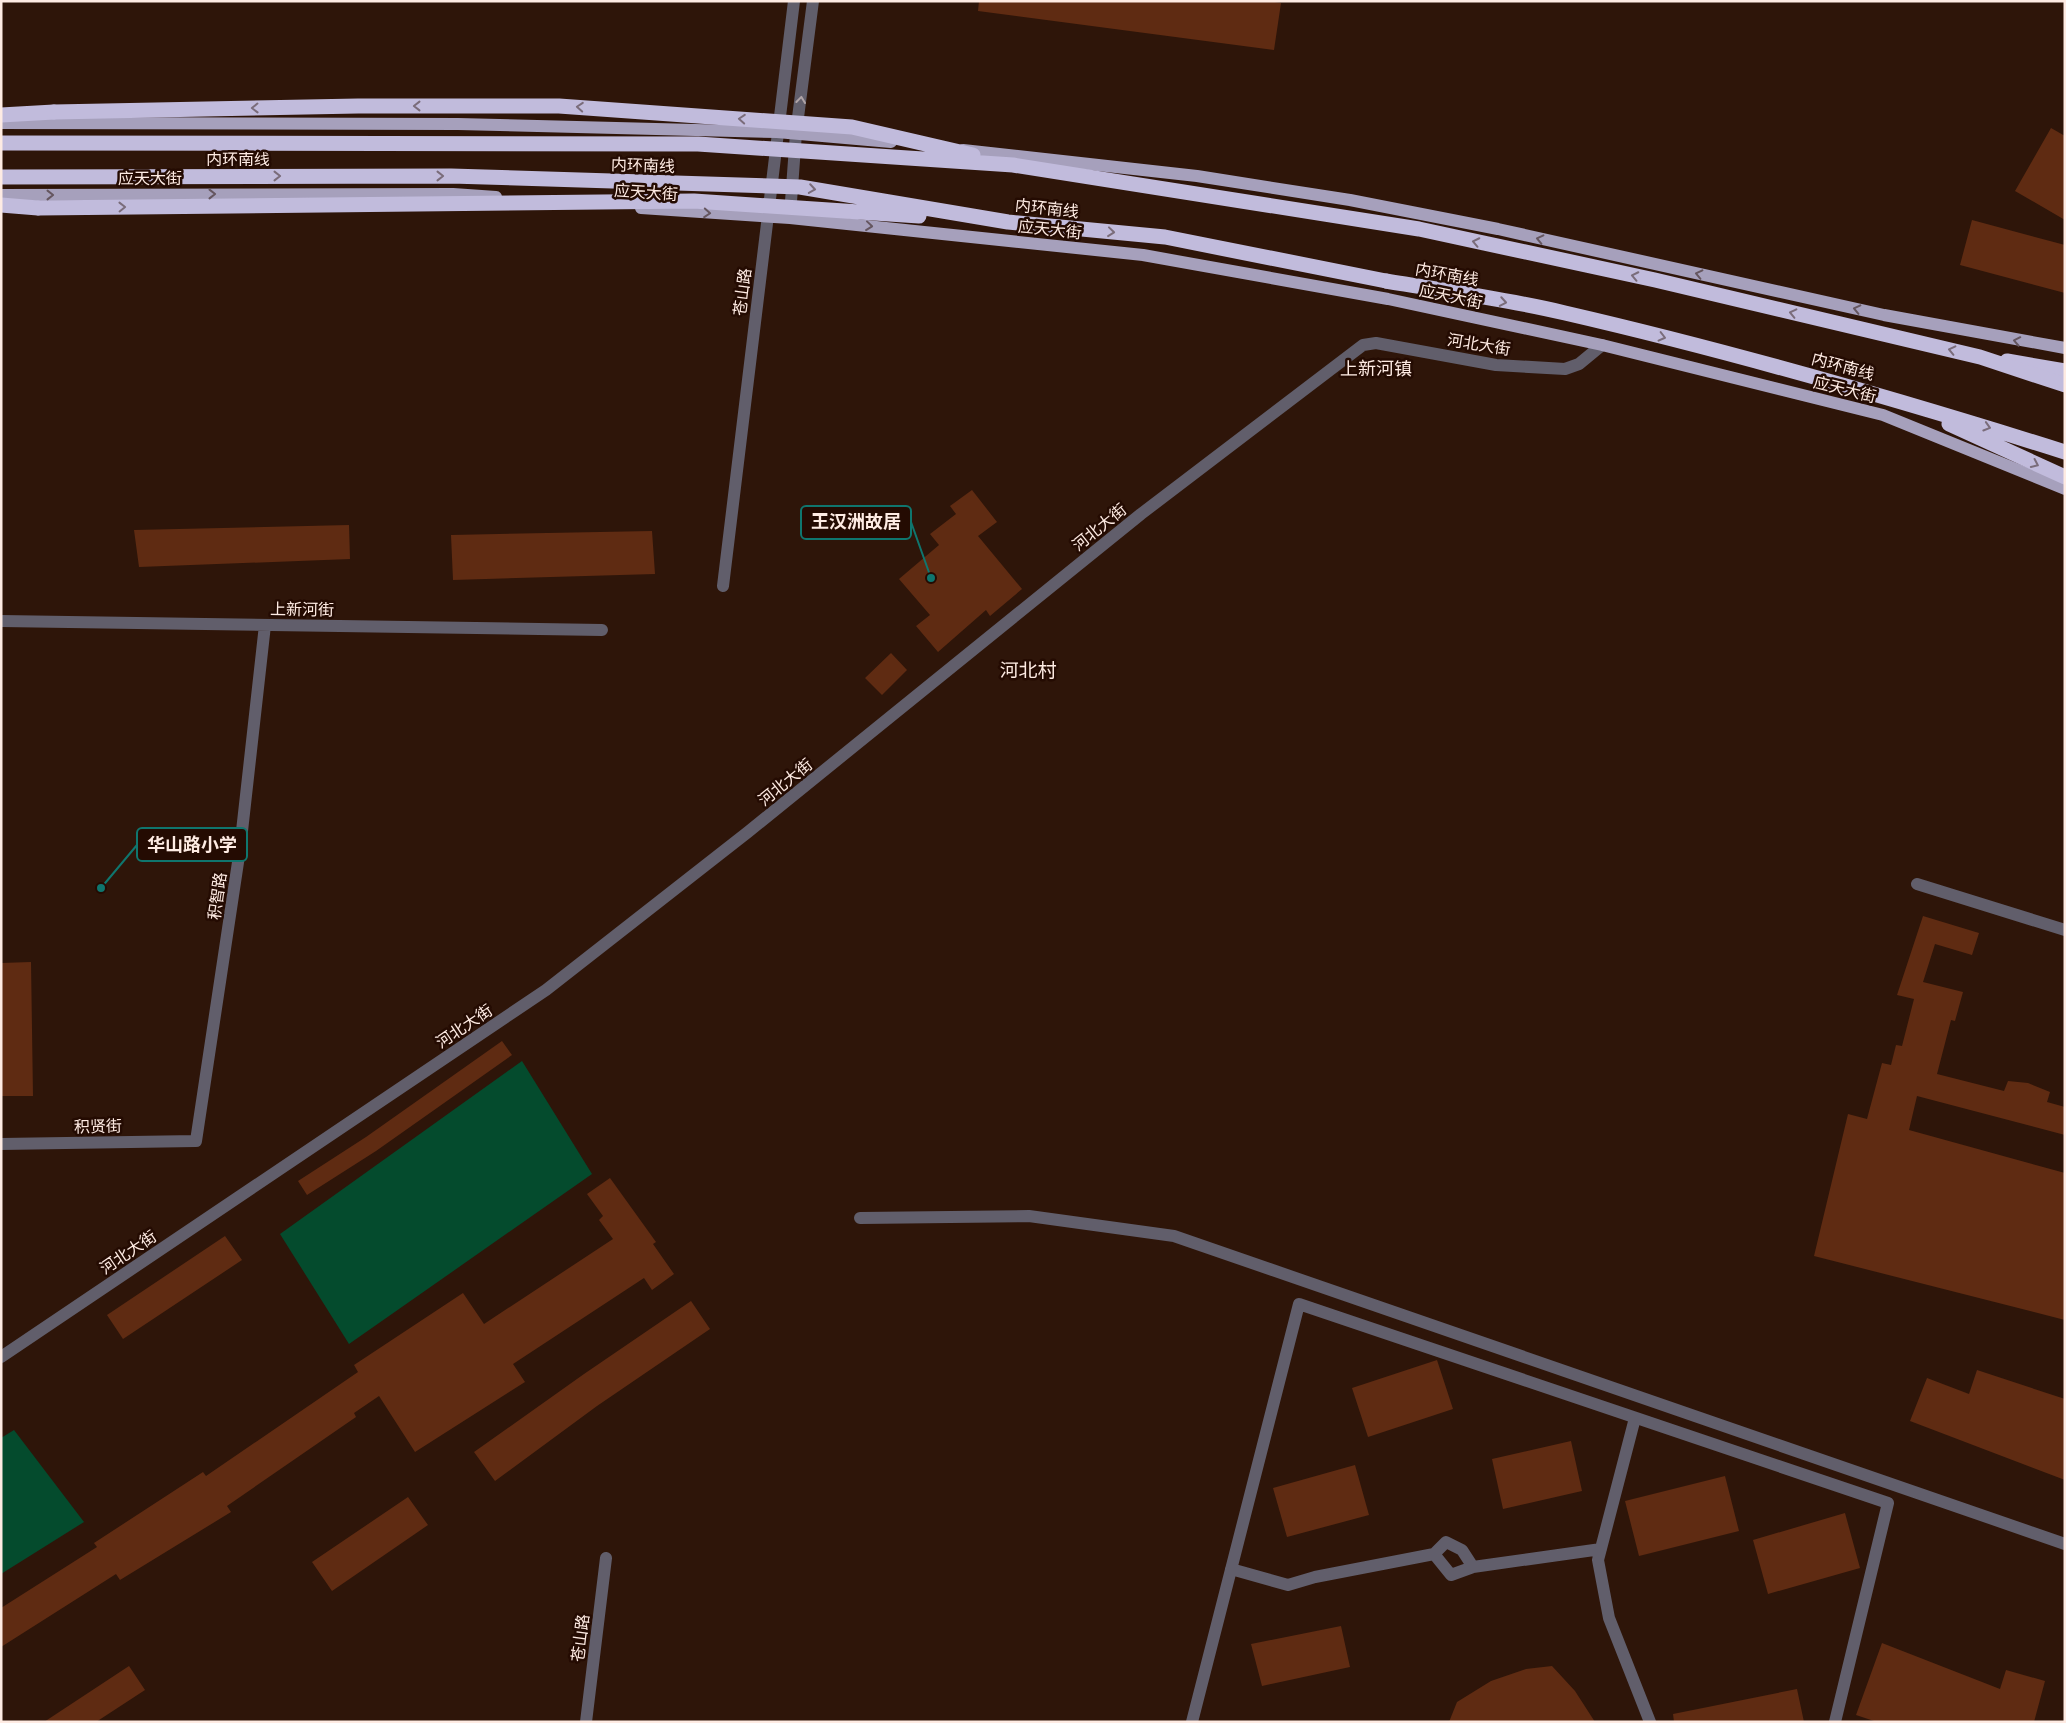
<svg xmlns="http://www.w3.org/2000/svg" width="2066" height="1723" font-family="'PT Sans','Noto Sans SC',sans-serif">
<rect width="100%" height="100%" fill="#2e1509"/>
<path fill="#044b2d" d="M522 1061 592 1174 349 1344 280 1234Z
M14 1430 84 1522 1 1574V1438Z"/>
<path fill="#5f2b12" d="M979 1H1268L1281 3 1274 50 978 11Z
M2051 128 2065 136V220L2015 191Z
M1972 220 2065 245V293L1960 265Z
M972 490 997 522 978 536 1022 589 990 616 986 610 938 652 916 626 930 615 899 579 939 545 930 534 956 514 950 506Z
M349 525 350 559 139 567 134 530Z
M652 531 655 574 453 580 451 535Z
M891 653 907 670 882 695 865 678Z
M1923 916 1979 933 1972 955 1935 944 1923 982 1963 992 1955 1021 1951 1020 1937 1074 2004 1091 2008 1081 2028 1083 2050 1092 2047 1102 2065 1107V1135L1917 1096 1909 1130 2065 1173V1320L1814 1256 1848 1114 1867 1119 1882 1063 1891 1065 1896 1045 1902 1046 1914 999 1897 995Z
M31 962 33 1096H1V963Z
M502 1041 512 1055 376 1151 307 1195 298 1181 366 1137Z
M610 1178 656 1242 653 1244 674 1274 652 1290 644 1278 513 1364 525 1382 415 1452 379 1396 354 1413 356 1417 227 1506 231 1512 120 1580 116 1574 1 1647V1608L97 1547 94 1543 203 1472 206 1476 358 1372 354 1365 463 1293 484 1324 613 1239 599 1220 603 1216 587 1194Z
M225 1236 242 1260 123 1339 107 1315Z
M691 1301 710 1329 597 1406 495 1481 474 1452 584 1374Z
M1437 1360 1453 1409 1368 1437 1352 1388Z
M1977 1370 2065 1399V1480L1910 1421 1927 1378 1969 1394Z
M1571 1441 1582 1491 1503 1509 1492 1459Z
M1355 1465 1369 1515 1287 1537 1273 1488Z
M1725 1476 1739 1531 1639 1556 1625 1501Z
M408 1497 428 1525 332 1591 312 1562Z
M1845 1513 1860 1568 1768 1594 1753 1540Z
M1341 1626 1350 1667 1262 1686 1251 1644Z
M1882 1643 2000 1689 2006 1670 2045 1681 2034 1722H1877L1856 1715Z
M129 1666 145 1690 96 1722H44Z
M1552 1666 1575 1691 1595 1722H1449L1457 1702 1491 1681 1526 1669Z
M1797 1689 1804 1722H1674L1673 1714Z"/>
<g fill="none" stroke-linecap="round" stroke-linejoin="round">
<path stroke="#615e6b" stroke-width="12" d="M790 215 796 133 813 1
M723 586 794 1
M1 621 602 630
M1917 884 2065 930
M1 1144 196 1141 240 849 265 625
M860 1218 1029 1216 1174 1236 2065 1544
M1 1357 546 990 748 832 1141 514 1363 345 1376 343 1496 365 1565 369 1579 364 1602 345
M1635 1418 1598 1560 1609 1618 1650 1722
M1434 1554 1451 1575 1473 1567
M1231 1569 1288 1585 1315 1577 1434 1554 1446 1542 1462 1550 1473 1567 1601 1549
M586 1722 606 1558
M1192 1722 1299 1304 1888 1503 1835 1722"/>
<path stroke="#a6a0bc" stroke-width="12" d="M1 123 458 124 777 132 891 142
M963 150 1197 176 1350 200 1498 229 1884 315 2065 348
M1 195 453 194 496 197
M641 208 790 218 1143 255 1388 299 1602 345 1883 415 2065 489"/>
<path stroke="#c1bbdc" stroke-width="15" d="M1 115 54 112
M1 205 38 208
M1386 281C1446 291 1507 299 1565 313 1734 352 1900 400 2065 452
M2007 361 2065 371
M1949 424 2065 477"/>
<path stroke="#c1bbdc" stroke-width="15" d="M54 112 358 106H559L852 127 973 155
M1 143 698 144 1013 165 1419 229 1655 280 1980 357 2065 385
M1 177 451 176 800 187 1008 222 1165 237 1386 281
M38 208 694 201 919 216"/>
</g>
<defs><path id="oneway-chevron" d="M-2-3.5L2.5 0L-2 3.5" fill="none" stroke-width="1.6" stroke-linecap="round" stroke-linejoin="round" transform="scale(1.25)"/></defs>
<use stroke="#b0a4a7" href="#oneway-chevron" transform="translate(801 100) rotate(-83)"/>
<g stroke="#7a6c7a">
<use href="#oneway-chevron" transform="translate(417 106) rotate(180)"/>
<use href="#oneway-chevron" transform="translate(580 107) rotate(-176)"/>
<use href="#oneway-chevron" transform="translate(255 108) rotate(179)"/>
<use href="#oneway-chevron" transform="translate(742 119) rotate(-176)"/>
<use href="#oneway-chevron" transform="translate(277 176)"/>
<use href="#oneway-chevron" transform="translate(440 176)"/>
<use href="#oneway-chevron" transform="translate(812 189) rotate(9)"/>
<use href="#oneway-chevron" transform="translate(122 207) rotate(-1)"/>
<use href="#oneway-chevron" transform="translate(1111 232) rotate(6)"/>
<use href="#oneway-chevron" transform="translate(1476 242) rotate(-168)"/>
<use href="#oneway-chevron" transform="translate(1635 276) rotate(-168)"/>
<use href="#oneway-chevron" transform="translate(1503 302) rotate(10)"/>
<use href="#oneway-chevron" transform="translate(1793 313) rotate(-167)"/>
<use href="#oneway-chevron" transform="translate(1662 337) rotate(14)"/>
<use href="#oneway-chevron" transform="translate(1952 350) rotate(-167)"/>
<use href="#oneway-chevron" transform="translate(1987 427) rotate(17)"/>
<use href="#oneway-chevron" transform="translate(2035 464) rotate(25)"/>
</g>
<g stroke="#65565f">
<use href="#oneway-chevron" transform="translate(212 194)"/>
<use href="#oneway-chevron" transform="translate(50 195)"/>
<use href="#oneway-chevron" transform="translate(707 213) rotate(4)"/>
<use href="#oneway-chevron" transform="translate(869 226) rotate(6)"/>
<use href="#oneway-chevron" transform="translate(1540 239) rotate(-167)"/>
<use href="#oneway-chevron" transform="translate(1699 274) rotate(-167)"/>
<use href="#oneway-chevron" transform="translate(1857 309) rotate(-167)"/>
<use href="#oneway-chevron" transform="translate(2017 341) rotate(-169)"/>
</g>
<g text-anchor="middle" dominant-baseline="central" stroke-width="5" stroke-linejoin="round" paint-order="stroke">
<g font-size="16" fill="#feebe3" stroke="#240b02">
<text x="238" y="159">内环南线</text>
<text transform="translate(643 165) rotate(2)">内环南线</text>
<text x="150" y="178">应天大街</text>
<text transform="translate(646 192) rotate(4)">应天大街</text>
<text transform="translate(1047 208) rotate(6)">内环南线</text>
<text transform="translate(1050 229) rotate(6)">应天大街</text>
<text transform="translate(1447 274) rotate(10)">内环南线</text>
<text transform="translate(742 292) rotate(-83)">苍山路</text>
<text transform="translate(1451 296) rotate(12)">应天大街</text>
<text transform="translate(1479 344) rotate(9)">河北大街</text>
<text transform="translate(1843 366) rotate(15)">内环南线</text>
<text transform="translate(1845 389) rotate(14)">应天大街</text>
<text transform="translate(1099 527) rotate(-39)">河北大街</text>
<text transform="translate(302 609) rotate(1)">上新河街</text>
<text transform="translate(785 782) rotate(-39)">河北大街</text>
<text transform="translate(217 896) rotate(-82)">积智路</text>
<text transform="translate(464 1026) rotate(-34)">河北大街</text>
<text transform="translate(98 1126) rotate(-1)">积贤街</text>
<text transform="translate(128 1252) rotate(-34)">河北大街</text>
<text transform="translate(580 1638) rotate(-83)">苍山路</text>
</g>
<g font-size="18" fill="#feebe3" stroke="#240b02">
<text x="1376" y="368">上新河镇</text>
</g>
<g font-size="19" fill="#feebe3" stroke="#240b02">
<text x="1028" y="670">河北村</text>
</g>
</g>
<path fill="none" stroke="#0f766e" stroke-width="2" d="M931 578L911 522M101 888L137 845"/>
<g fill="#0f766e" stroke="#240b02" stroke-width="2">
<circle cx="931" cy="578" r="5"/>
<circle cx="101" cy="888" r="5"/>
</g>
<g fill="#240b02" stroke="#0f766e" stroke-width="2">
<rect x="801" y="506" width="110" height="33" rx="5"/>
<rect x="137" y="828" width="110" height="33" rx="5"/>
</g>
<g font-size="18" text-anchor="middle" font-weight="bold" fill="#feebe3">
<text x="856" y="528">王汉洲故居</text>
<text x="192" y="851">华山路小学</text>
</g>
<rect width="2066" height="1723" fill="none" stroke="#feebe3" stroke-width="5"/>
</svg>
